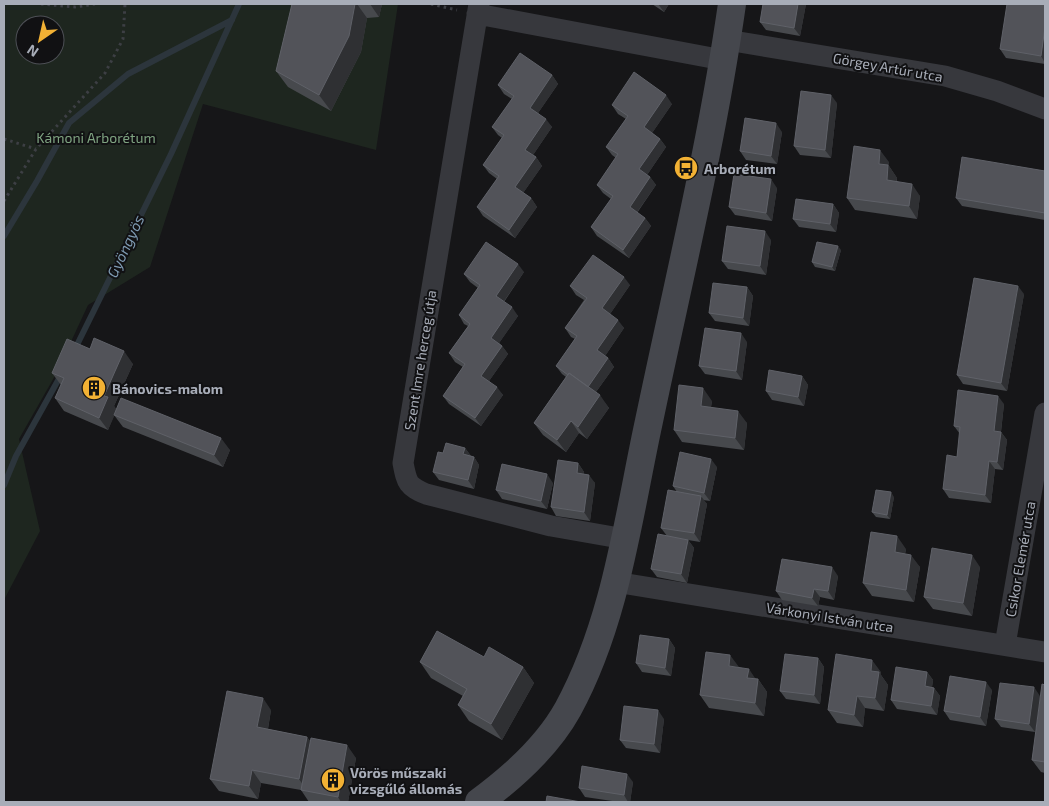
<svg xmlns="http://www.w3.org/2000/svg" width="1049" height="806" font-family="'Exo 2',sans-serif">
<rect width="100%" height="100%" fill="#161618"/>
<path fill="#1e261f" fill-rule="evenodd" d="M4 4H398L376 150 203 104 150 267 88 305 56 374 19 439 40 531 4 600ZM25 25H55V55H25Z"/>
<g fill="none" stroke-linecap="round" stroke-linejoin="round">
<path stroke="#2c353c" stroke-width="6" d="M4 236 37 181 69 123 128 74 232 20
M74 351 171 154 239 4
M4 485 16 456 61 375"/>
<path stroke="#3d3f44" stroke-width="3" stroke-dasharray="2.5 4" stroke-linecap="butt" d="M41 4 75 7 95 4
M431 4 457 10
M4 139 36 149
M4 201 36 149 105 73 123 39 125 4"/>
<path stroke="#37383d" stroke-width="21" d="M479 4 403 463C407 484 408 486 426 494L551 526 625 539
M477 14 723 60
M727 40 945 76 997 91 1045 109
M615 582 1045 652
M1005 645 1045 413"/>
<path stroke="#45474d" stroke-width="28" d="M479 802C513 777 547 747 568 709 616 621 628 518 649 421 678 282 712 144 732 4"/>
</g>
<path fill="#47494d" d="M292 4H382L379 17 367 18 361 52 331 111 288 87 276 71Z
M652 4H669L664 12Z
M806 4 800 36 766 30 760 22Z
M1045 4V64L1006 58 1000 49Z
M552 75 558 84 538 113 552 127 533 155 536 157 542 166 523 193 531 198 537 207 515 238 483 216 477 207 497 179 489 173 483 165 502 138 498 135 492 127 512 99 504 94 498 85Z
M837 103 831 158 800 155 794 146Z
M672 104 652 133 660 139 666 147 647 175 650 177 656 185 637 213 645 218 651 226 629 258 597 236 591 227 611 199 603 193 597 185 616 158 612 155 606 147 626 119 618 114 612 105Z
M782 132 777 164 746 160 740 151Z
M889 162V166L897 178V181L920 196 917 219 855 210 847 198Z
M1045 171V220L962 206 956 198Z
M777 188 772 221 735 215 729 207Z
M833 204 839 213 836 232 799 227 793 219Z
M771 240 766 275 728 269 722 261Z
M841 250 835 271 815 267 812 262Z
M524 272 504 302 518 316 499 343 502 346 508 354 489 381 503 395 481 426 449 404 443 396 463 367 455 362 449 353 468 326 464 324 459 315 478 288 470 282 464 274Z
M630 285 610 314 624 328 605 356 608 358 614 367 596 392 609 408 587 439 579 433 566 452 543 435 534 423 566 377 562 374 556 366 575 339 571 337 565 328 584 300 576 295 570 286Z
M747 287 753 296 749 326 715 321 709 313Z
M1024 294 1007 391 963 384 957 375Z
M747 342 742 380 705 374 699 366Z
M90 349 133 364 114 406 116 409 230 450 223 467 123 427 114 415 108 430 64 411 55 398 61 385 52 373Z
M802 376 808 385 804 406 772 400 766 391Z
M712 401 711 407 747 423 744 450 682 442 674 430Z
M1004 404 1001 432 1007 440 1003 470 995 469 991 503 949 498 943 489 957 457 960 434 954 426Z
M465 448 471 456 474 457 479 465 474 489 439 480 433 472 443 453Z
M578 463 584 472V474L595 483 590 521 556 516 551 507Z
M717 467 710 501 703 500 707 504 700 542 688 540 694 548 687 583 657 577 651 569 667 536 661 528 677 492 673 486Z
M553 483 547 509 502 499 496 490Z
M894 497 890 519 876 517 872 512Z
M906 549 905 554 920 567 914 602 872 596 863 583Z
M980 567 972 616 933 609 924 597Z
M838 576 834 600 820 597 818 606 782 600 776 591Z
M669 639 675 648 671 676 642 672 636 663Z
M818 658 824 667 820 704 786 699 780 691Z
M420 662 523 667 534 683 502 740 469 721 458 705 463 696 431 678Z
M739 668 756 679H758L767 692 764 716 709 708 700 695Z
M881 672V675L888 685 884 711 865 708 863 727 837 723 828 710Z
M927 672 933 680 932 687 934 688 940 696 937 715 897 709 891 700Z
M1045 685V773L1041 772 1032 760Z
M992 690 986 726 950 720 944 711Z
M1040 696 1035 732 1001 727 995 719Z
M271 710 268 729 307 737 310 741 356 758 348 802H309L301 790 261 783 258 799 219 791 210 779Z
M664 719 660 753 626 748 620 740Z
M633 782 630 802H619L585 797 579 788Z"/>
<path fill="#2f3033" d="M355 4H357L367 18 361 52 331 111 319 95Z
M370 4H382L379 17Z
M658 4H669L664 12Z
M798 4H806L800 36 794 28Z
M1045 27V63L1041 56Z
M552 75 558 84 536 116 530 108Z
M666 95 672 104 650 136 644 127Z
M831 95 837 103 831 158 825 150Z
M546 119 552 127 531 158 525 150Z
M776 123 782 132 777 164 771 156Z
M660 139 666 147 645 178 639 169Z
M880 150 889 162V166L897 178 895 192 887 180 879 164Z
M536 157 542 166 521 196 515 187Z
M650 177 656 185 635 215 630 207Z
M771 179 777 188 772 221 766 213Z
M912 184 920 196 917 219 909 206Z
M531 198 537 207 515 238 509 230Z
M833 204 839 213 836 232 830 224Z
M645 218 651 226 629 258 623 250Z
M765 231 771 240 766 275 760 266Z
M838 246 841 250 835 271 832 267Z
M518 264 524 272 502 304 496 296Z
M624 277 630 285 608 317 602 308Z
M1018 286 1024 294 1007 391 1001 383Z
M747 287 753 296 749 326 743 318Z
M512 307 518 316 497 346 491 338Z
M618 320 624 328 603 359 597 350Z
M741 333 747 342 742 380 736 371Z
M502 346 508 354 487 384 481 376Z
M124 351 133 364 114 406 117 410 108 430 99 418 104 396Z
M608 358 614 367 593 396 587 388Z
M802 376 808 385 804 406 798 397Z
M497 387 503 395 481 426 475 418Z
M703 388 712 401 709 418 701 406Z
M600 395 609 408 587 439 578 427Z
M998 396 1004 404 1000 440 994 431Z
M738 411 747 423 744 450 735 438Z
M571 421 579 433 566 452 557 440Z
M1001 432 1007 440 1003 470 997 462Z
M221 438 230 450 223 467 214 455Z
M465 448 471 456 463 454Z
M474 457 479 465 474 489 468 480Z
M711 459 717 467 710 501 704 493Z
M989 461 995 469 991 503 985 495Z
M578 463 584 472 583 481 577 473Z
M547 474 553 483 547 509 541 501Z
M589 475 595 483 590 521 584 512Z
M891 492 894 497 890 519 887 515Z
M701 496 707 504 700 542 694 533Z
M897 536 906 549 903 565 895 552Z
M688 540 694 548 687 583 681 574Z
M911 555 920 567 914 602 906 590Z
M972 555 980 567 972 616 963 603Z
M832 567 838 576 834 600 828 591Z
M814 589 820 597 818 606 812 598Z
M669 639 675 648 671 676 665 668Z
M730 655 739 667 729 666Z
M818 658 824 667 820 704 814 695Z
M872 660 881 672V675L888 685 884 711 875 698 871 671Z
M523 667 534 683 502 740 491 724Z
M749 669 757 681 747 678Z
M927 672 933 680 931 695 925 686Z
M758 679 767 692 764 716 755 703Z
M986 682 992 690 986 726 980 717Z
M1034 687 1040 696 1035 732 1029 724Z
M934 688 940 696 937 715 931 706Z
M857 696 865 708 863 727 854 715Z
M263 698 271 710 266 740 257 727Z
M658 710 664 719 660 753 654 744Z
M307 737 316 749 308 792 299 779Z
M347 745 356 758 348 802H341L338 797Z
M252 770 261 783 258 799 249 786Z
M627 774 633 782 630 802H628L624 795Z"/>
<path fill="#525359" stroke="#5f6168" d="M292 4H355L349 36 319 95 276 71Z
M763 4H798L794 28 760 22Z
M1007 4H1045V27L1041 56 1000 49Z
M520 53 552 75 530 108 546 119 525 150 536 157 515 187 531 198 509 230 477 207 499 176 483 165 504 135 492 127 514 96 498 85Z
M634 72 666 95 644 127 660 139 639 169 650 177 630 207 645 218 623 250 591 227 613 196 597 185 618 154 606 147 628 116 612 105Z
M801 91 831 95 825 150 794 146Z
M745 118 776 123 771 156 740 151Z
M854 146 880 150 879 164 888 165 887 180 912 184 909 206 847 198Z
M962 157 1045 171V213L956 198Z
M734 174 771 179 766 213 729 207Z
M796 199 833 204 830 224 793 219Z
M727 226 765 231 760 266 722 261Z
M486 242 518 264 496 296 512 307 491 338 502 346 481 376 497 387 475 418 443 396 465 364 449 353 470 324 459 315 480 285 464 274Z
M817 242 838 246 832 267 812 262Z
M593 255 624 277 602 308 618 320 597 350 608 358 588 387 569 373 568 375 556 366 577 336 565 328 587 298 570 286Z
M974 278 1018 286 1001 383 957 375Z
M713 283 747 287 743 318 709 313Z
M705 328 741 333 736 371 699 366Z
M94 338 124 351 104 396 108 397 99 418 55 398 64 378 52 373 67 339 90 349Z
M769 370 802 376 798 397 766 391Z
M569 373 600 395 578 427 571 421 557 440 534 423Z
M679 385 703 388 701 406 738 411 735 438 674 430Z
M958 390 998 396 994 431 1001 432 997 462 989 461 985 495 943 489 947 455 957 457 960 427 954 426Z
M121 398 221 438 214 455 114 415Z
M446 443 465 448 463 454 474 457 468 480 433 472 438 452 443 453Z
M680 452 711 459 704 493 673 486Z
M558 460 578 463 577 473 589 475 584 512 551 507Z
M502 464 547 474 541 501 496 490Z
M668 490 701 496 694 533 661 528Z
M876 490 891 492 887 515 872 512Z
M871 532 897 536 895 552 911 555 906 590 863 583Z
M658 534 688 540 681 574 651 569Z
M932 548 972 555 963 603 924 597Z
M782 559 832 567 828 591 814 589 812 598 776 591Z
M437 631 484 657 489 647 523 667 491 724 458 705 467 689 420 662Z
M640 635 669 639 665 668 636 663Z
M706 652 730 655 729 666 749 669 747 678 758 679 755 703 700 695Z
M785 654 818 658 814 695 780 691Z
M836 654 872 660 871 671 879 672 875 698 857 696 854 715 828 710Z
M896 667 927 672 925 686 934 688 931 706 891 700Z
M950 676 986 682 980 717 944 711Z
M1000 683 1034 687 1029 724 995 719Z
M1042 684 1045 685V762L1032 760Z
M227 691 263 698 257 727 307 737 299 779 252 770 249 786 210 779Z
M624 706 658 710 654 744 620 740Z
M311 738 347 745 338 797 301 790Z
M582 766 627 774 624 795 579 788Z
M547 796 581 802H546Z"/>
<defs>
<g id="bus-disc" transform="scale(1.25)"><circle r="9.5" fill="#f2b134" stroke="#111113"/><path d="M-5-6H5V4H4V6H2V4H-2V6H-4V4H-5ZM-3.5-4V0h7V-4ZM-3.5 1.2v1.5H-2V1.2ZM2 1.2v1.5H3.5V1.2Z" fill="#111"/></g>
<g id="building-disc" transform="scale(1.25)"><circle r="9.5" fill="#f2b134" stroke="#111113"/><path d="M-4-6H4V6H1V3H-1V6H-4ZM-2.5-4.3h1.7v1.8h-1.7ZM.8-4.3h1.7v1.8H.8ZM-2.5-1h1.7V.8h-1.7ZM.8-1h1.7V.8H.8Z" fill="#111"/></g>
</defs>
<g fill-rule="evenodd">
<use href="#bus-disc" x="686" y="168"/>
<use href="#building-disc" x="94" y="388"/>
<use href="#building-disc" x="333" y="780"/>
</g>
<g text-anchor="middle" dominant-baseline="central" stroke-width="4" stroke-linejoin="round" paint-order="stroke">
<g font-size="14" fill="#a8adb8" stroke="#111113">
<text transform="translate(888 67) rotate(10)">Görgey Artúr utca</text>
<text transform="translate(420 360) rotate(-81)">Szent Imre herceg útja</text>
<text transform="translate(1020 559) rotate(-80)">Csikor Elemér utca</text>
<text transform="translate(830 617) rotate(9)">Várkonyi István utca</text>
</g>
<g font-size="14" fill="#7fa381" stroke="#111113">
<text x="96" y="137">Kámoni Arborétum</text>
</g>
<g font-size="14" font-weight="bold" fill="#a8adb8" stroke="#111113" text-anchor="start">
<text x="704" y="168">Arborétum</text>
<text x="112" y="388">Bánovics-malom</text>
<text x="350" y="772">Vörös műszaki<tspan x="350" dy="16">vizsgűló állomás</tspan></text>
</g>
<g font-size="15" font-style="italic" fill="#7f9bb3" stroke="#111113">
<text transform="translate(125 246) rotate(-65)">Gyöngyös</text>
</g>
</g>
<rect width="1049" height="806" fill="none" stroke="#a8adb8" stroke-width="10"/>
<g transform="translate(40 40) rotate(214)"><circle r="24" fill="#111113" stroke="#4d4f55"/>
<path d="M0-4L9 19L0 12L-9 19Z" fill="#f2b134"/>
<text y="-8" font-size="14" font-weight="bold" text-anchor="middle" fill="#a8adb8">N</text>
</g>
</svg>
